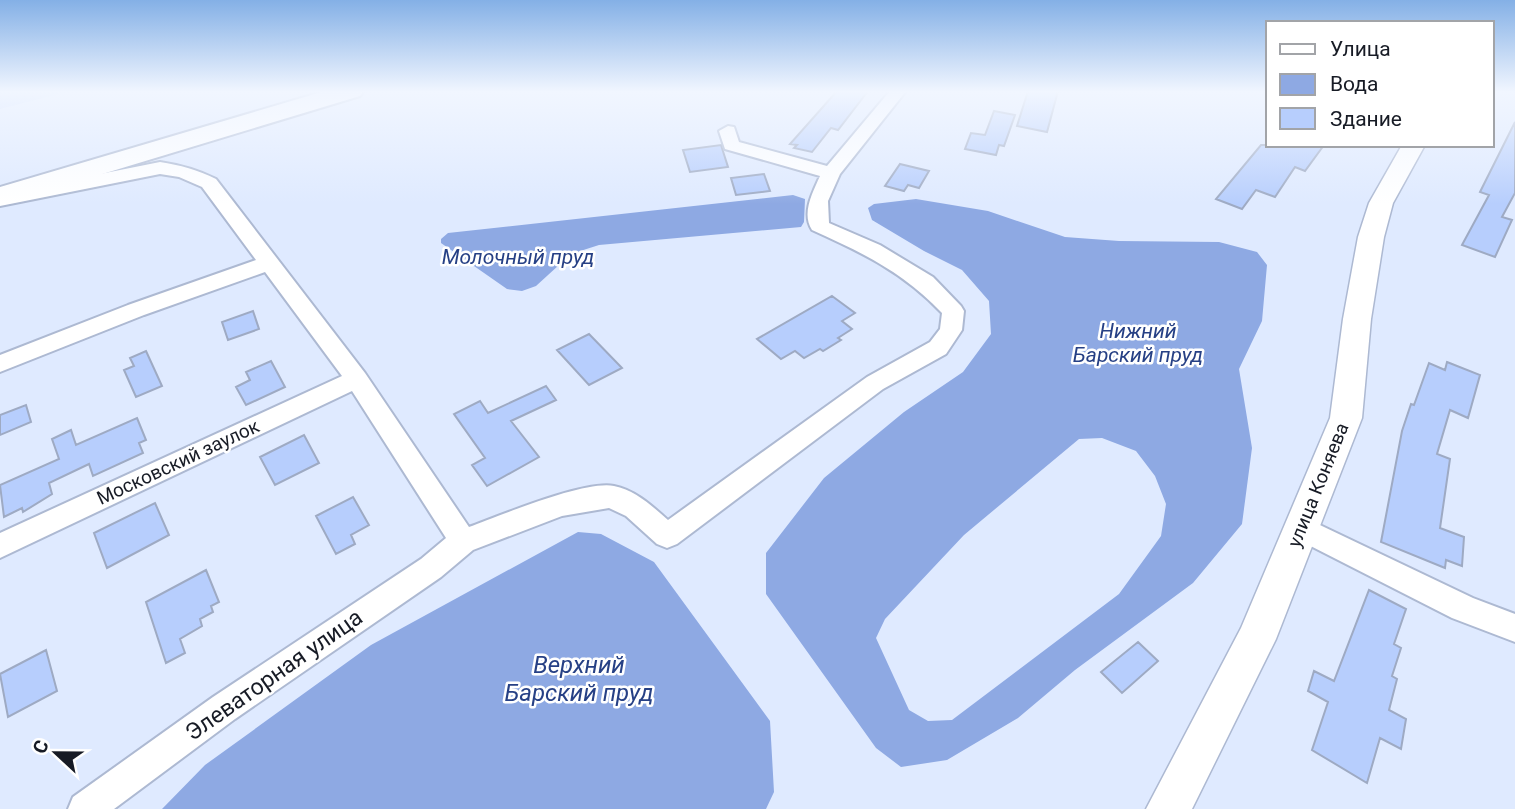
<svg xmlns="http://www.w3.org/2000/svg" width="1515" height="809" font-family="Roboto,sans-serif">
<rect width="100%" height="100%" fill="#dfeaff"/>
<path fill="#cdddfe" d="M0 91H70L0 109Z"/>
<path fill="#8ea9e3" fill-rule="evenodd" d="M793 195 805 199 804 222 801 227 599 245 571 254 536 286 522 291 507 289 441 243V239L448 233Z
M916 199 988 211 1065 237 1119 241 1219 242 1257 252 1267 265 1262 321 1239 369 1252 448 1242 524 1193 583 1075 670 1018 718 947 760 901 767 876 748 766 594V553L824 478 904 412 963 372 991 334 989 301 962 270 924 251 872 220 868 208 874 204ZM1102 438 1136 451 1155 476 1166 504 1161 536 1119 594 952 720 928 721 909 710 876 638 885 619 964 535 1079 439Z
M578 532 601 534 654 562 770 721 774 792 766 809H162L205 765 371 645Z"/>
<path fill="#b7cefd" stroke="#9eaac3" stroke-width="2" d="M837 91H868L838 130 831 128 812 152 794 148 797 145 790 144Z
M1028 91H1058L1047 132 1017 126Z
M994 111 1015 115 1004 146 999 145 996 155 965 149 971 133 985 135Z
M1515 122V193L1502 217 1512 220 1495 257 1462 245 1489 195 1480 192Z
M721 145 728 167 690 172 683 150Z
M1261 145H1324L1305 171 1295 167 1275 197 1256 190 1242 209 1216 199Z
M900 164 929 171 919 188 908 185 904 191 885 186Z
M764 174 770 191 736 195 731 178Z
M832 296 855 313 842 321 852 329 838 338 841 340 823 351 820 349 804 358 795 351 781 359 757 339Z
M253 311 259 329 228 340 222 322Z
M589 334 622 368 589 385 557 350Z
M146 351 162 386 136 397 124 370 134 366 130 358Z
M271 361 285 387 246 405 236 387 250 380 246 372Z
M1447 362 1480 375 1468 418 1450 410 1437 454 1450 459 1440 528 1464 537 1462 566 1446 560 1445 568 1381 542 1402 431 1411 404 1414 405 1429 363 1445 370Z
M546 386 556 400 511 421 539 457 487 486 472 465 485 458 454 414 480 401 488 413Z
M26 405 31 422 0 435V415Z
M137 418 146 440 139 443 143 453 93 476 89 464 49 483 52 494 23 512 22 508 4 517 0 485 59 459 52 439 71 430 76 445Z
M304 435 319 463 275 485 260 457Z
M353 497 369 525 351 535 355 544 336 554 316 516Z
M155 503 169 535 107 568 94 533Z
M206 570 219 602 211 606 213 612 200 619 202 626 180 639 185 653 166 663 146 602Z
M1369 590 1406 609 1394 644 1401 648 1392 676 1397 679 1389 710 1406 719 1401 749 1380 738 1367 783 1312 750 1328 702 1308 691 1314 671 1334 681Z
M1138 642 1158 661 1122 693 1101 672Z
M46 650 57 691 8 717 0 674Z"/>
<g fill="none" stroke-linecap="round" stroke-linejoin="round">
<g stroke="#adb9d2" stroke-width="4">
<path id="minor" d="M890 91H906L840 174 828 201 829 223 880 245 933 277 961 306 964 311 962 330 946 354 883 389 677 544 667 548 657 544 626 516 609 508 562 516 473 550 441 577 235 719 114 809H68L73 797 213 697 421 559 446 538 352 391 0 558V533L342 376 265 272 144 315 0 372V355L128 305 256 260 202 187 179 177 160 174 0 206V194L160 162C180 165 198 170 216 179L365 373 469 527C499 516 585 480 614 486 635 490 652 506 668 520L867 377 930 342 940 329 942 313C903 272 863 253 812 230 801 213 813 192 820 176L725 149 719 131 728 126 734 127 739 142 827 166Z
M1301 516 1473 598 1515 614V642L1452 618 1291 536 1287 528 1291 520Z"/>
</g>
<g stroke="#adb9d2" stroke-width="3">
<path id="tertiary" d="M1402 145H1425L1393 203 1384 237 1371 319 1362 418 1276 639 1192 809H1146L1241 628 1330 418 1343 319 1358 237 1369 203Z"/>
</g>
<g stroke="#adb9d2" stroke-width="4">
<path id="trunk" d="M325 91H364L360 96 0 205V187Z"/>
</g>
<use href="#minor" fill="#fff" fill-rule="evenodd"/>
<use href="#tertiary" fill="#fff" fill-rule="evenodd"/>
<use href="#trunk" fill="#fff" fill-rule="evenodd"/>
</g>
<linearGradient id="sky" x2="0" y2="1"><stop stop-color="#84b0e6"/><stop offset="0.45" stop-color="#f1f6ff"/><stop offset="1" stop-color="#f1f6ff" stop-opacity="0"/></linearGradient>
<rect width="1515" height="204" fill="url(#sky)"/>
<g text-anchor="middle" dominant-baseline="central" stroke-width="5" stroke-linejoin="round" paint-order="stroke">
<g font-size="19" fill="#171b25" stroke="#fff">
<text transform="translate(178 462) rotate(-25)">Московский заулок</text>
<text transform="translate(1318 485) rotate(-68)">улица Коняева</text>
</g>
<g font-size="21" font-style="italic" fill="#264085" stroke="#fff">
<text x="518" y="257">Молочный пруд</text>
<text x="1138" y="331">Нижний<tspan x="1138" dy="24">Барский пруд</tspan></text>
</g>
<g font-size="23" fill="#171b25" stroke="#fff">
<text transform="translate(274 675) rotate(-35)">Элеваторная улица</text>
</g>
<g font-size="24" font-style="italic" fill="#264085" stroke="#fff">
<text x="579" y="665">Верхний<tspan x="579" dy="28">Барский пруд</tspan></text>
</g>
</g>
<rect x="1266" y="21" width="228" height="126" fill="#ffffff" stroke="#a2a4a8" stroke-width="2"/>
<rect x="1280" y="44" width="35" height="10" fill="#ffffff" stroke="#a2a4a8" stroke-width="2"/>
<text x="1330" y="56" font-size="21" fill="#171b25">Улица</text>
<rect x="1280" y="74" width="35" height="21" fill="#8ea9e3" stroke="#a2a4a8" stroke-width="2"/>
<text x="1330" y="91" font-size="21" fill="#171b25">Вода</text>
<rect x="1280" y="108" width="35" height="21" fill="#b7cefd" stroke="#a2a4a8" stroke-width="2"/>
<text x="1330" y="126" font-size="21" fill="#171b25">Здание</text>
<g transform="translate(56 753) rotate(292)" stroke="#ffffff" stroke-width="5" paint-order="stroke">
<path d="M0-5L12 26L0 18L-12 26Z" fill="#171b25"/>
<text y="-10" font-size="19" font-weight="bold" text-anchor="middle" fill="#171b25">С</text>
</g>
</svg>
